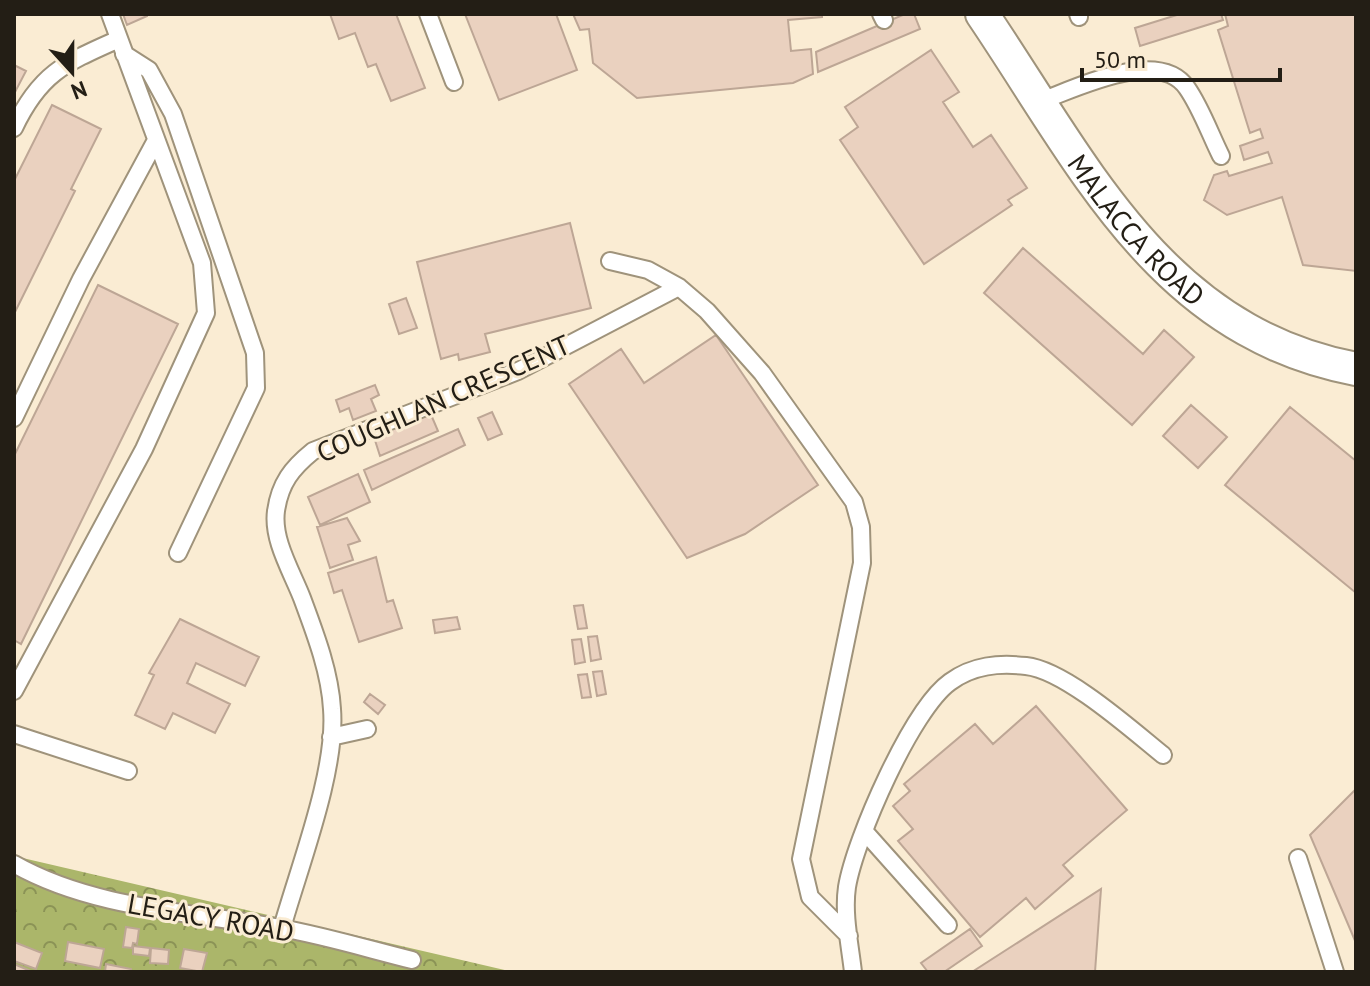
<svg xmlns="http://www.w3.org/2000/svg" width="1370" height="986" font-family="'PT Sans',sans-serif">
<defs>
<pattern id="forest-crowns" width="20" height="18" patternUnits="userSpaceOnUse" patternTransform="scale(2)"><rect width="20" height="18" fill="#abb66a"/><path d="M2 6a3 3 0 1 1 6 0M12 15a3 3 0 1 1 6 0" fill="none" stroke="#8b9356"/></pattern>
</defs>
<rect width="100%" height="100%" fill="#faecd3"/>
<path fill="url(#forest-crowns)" d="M14 856 513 972H14Z"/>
<path fill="#ead1bf" stroke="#bda695" stroke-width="2" d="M123 14H147V16L127 25Z
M330 14H396L425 88 391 101 376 64 368 67 355 33 339 39Z
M465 14H556L577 70 499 100Z
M573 14H822V17L788 20 791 51 811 49 813 74 793 83 637 98 593 63 589 29 580 30Z
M905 14H914L920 29 818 72 816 52Z
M1180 14H1221L1223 20 1140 46 1135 28Z
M1225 14H1356V271L1303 265 1282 197 1227 215 1204 200 1214 175 1227 171 1229 176 1272 163 1268 152 1244 160 1240 146 1263 138 1260 129 1250 133 1218 30 1228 26Z
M931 50 959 92 943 102 973 147 991 135 1027 188 1008 200 1012 205 924 264 840 140 858 127 845 107Z
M14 65 26 71 14 94Z
M52 105 101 129 71 189 75 191 15 312 14 181Z
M570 223 591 308 485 334 490 352 459 360 458 354 441 359 417 262Z
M1023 248 1143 354 1164 330 1194 357 1132 425 984 293Z
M98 285 178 324 21 644 14 640V456Z
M406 298 417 328 399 334 389 304Z
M716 335 818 485 745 534 687 558 569 384 621 349 644 383Z
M375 385 379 395 371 399 376 411 353 420 349 408 340 412 336 400Z
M1191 405 1227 437 1198 468 1163 436Z
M1290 407 1356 461V593L1225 485Z
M429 410 438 431 380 456 373 434Z
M492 412 502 434 488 440 478 418Z
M458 429 465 445 372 490 364 470Z
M358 474 370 502 320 525 308 497Z
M347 518 360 541 348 545 353 560 330 568 317 527Z
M376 557 387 602 393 600 402 628 359 642 342 590 334 593 328 573Z
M583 605 587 628 578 629 574 606Z
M457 617 460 629 435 633 433 620Z
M180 619 259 657 245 686 196 663 187 683 230 704 215 733 173 713 165 729 135 715 154 675 149 673Z
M597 636 601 659 591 661 588 637Z
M581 639 585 662 575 664 572 640Z
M602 671 606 694 597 696 593 672Z
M587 674 591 697 582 698 578 675Z
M370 694 385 705 378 714 364 702Z
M1036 706 1127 810 1063 865 1073 876 1035 909 1026 898 980 937 898 841 913 829 893 806 910 791 904 784 975 724 993 744Z
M1356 789V943L1310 835Z
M1101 889 1095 972H972Z
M126 927 139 929 137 944 133 943 132 948 123 947Z
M970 929 982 946 944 972H928L921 963Z
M14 942 42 953 36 969 14 961Z
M68 942 104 949 100 968 65 961Z
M133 946 150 948 149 956 133 954Z
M151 948 169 950 168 964 150 963Z
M184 949 207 953 202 972 180 968Z
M14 964 33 972H14Z
M106 964 131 969V972H105Z"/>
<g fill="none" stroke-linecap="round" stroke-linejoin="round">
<g stroke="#9f937b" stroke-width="20">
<path id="lane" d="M428 14 454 82
M881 14 884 20
M1078 14 1079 17
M124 54 149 70 173 114 255 353 256 388 178 553
M1041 101C1077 88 1159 47 1187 88 1201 108 1210 134 1221 156
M14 128C40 73 65 63 119 39
M610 261 648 270 679 287 707 311 762 373 854 502 861 527 862 563 801 859 810 897 849 936
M14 418 81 279 155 142
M14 691 144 449 206 313 202 263 110 14
M14 734 128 771
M331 737 367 729
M865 832 948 925
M1298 858 1335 972
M14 864C93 909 193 912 281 928 325 936 368 949 412 960
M282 928C299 867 337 771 332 709 330 672 315 633 302 598 292 572 272 540 276 511 280 483 292 468 313 451L518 371 679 287
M853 972C850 945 843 914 847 887 855 839 912 709 950 682 973 665 999 663 1026 666 1065 670 1132 730 1163 755"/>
</g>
<g stroke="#9f937b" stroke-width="36">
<g id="street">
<path id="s1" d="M982 14C1083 163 1160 332 1356 369"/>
</g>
</g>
<use href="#lane" stroke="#fff" stroke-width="16"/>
<use href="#street" stroke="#fff" stroke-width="32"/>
</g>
<g text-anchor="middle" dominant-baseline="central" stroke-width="6" stroke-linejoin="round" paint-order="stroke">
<g font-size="28" fill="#231e15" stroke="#faecd3">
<text stroke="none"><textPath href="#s1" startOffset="266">MALACCA ROAD</textPath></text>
<text transform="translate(443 398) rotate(-24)">COUGHLAN CRESCENT</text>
<text transform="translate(211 917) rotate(10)">LEGACY ROAD</text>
</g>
</g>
<rect width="1370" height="986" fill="none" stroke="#231e15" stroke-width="32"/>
<g transform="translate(72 72) rotate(159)" stroke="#faecd3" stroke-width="6" paint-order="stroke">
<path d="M0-6L14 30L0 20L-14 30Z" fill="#231e15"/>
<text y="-12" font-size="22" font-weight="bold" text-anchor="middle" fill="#231e15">N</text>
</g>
<path d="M1082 68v12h198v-12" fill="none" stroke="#231e15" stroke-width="4"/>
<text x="1094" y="68" font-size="24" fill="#231e15" stroke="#faecd3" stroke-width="6" paint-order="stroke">50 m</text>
</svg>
